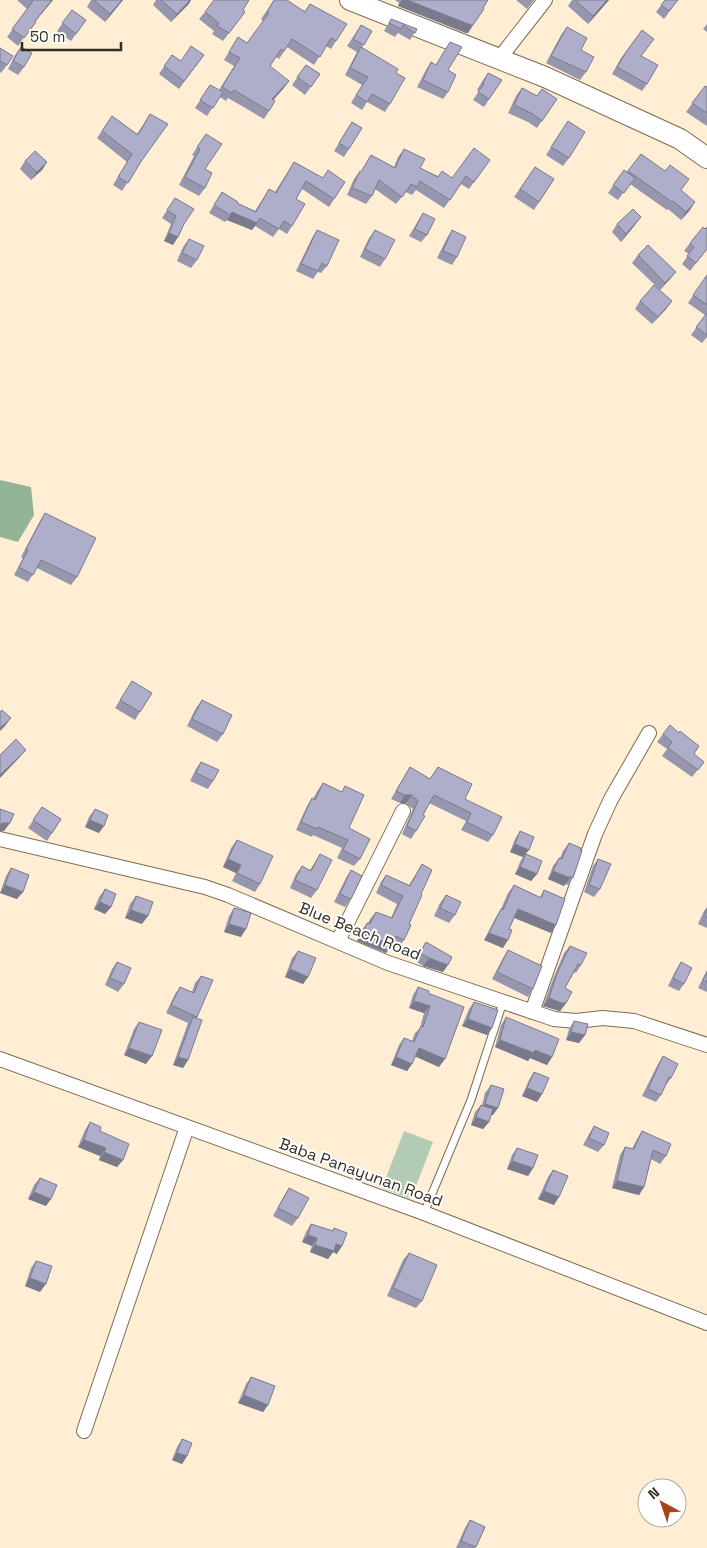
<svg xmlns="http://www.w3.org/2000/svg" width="707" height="1548" font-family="'Space Grotesk',sans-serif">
<rect width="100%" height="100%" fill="#ffeed3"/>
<path fill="#b2cbb4" d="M404 1131 433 1142 411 1199 382 1188Z"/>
<path fill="#94b496" d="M0 480 31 487 34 515 18 542 0 537Z"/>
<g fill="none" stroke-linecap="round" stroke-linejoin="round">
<g stroke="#7b6c54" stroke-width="9">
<path id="lane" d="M424 1213 471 1100 503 1002"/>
</g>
<g stroke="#7b6c54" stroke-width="16">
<path id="street" d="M499 59 545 0
M0 839 205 887 228 895 388 963 554 1019 576 1021 603 1018 634 1021 707 1045
M338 941 403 811
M532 1012 595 834 611 799 649 733
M0 1059 424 1213 707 1323
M84 1431 187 1127"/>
</g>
<g stroke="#7b6c54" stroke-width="22">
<path id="secondary" d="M350 0 545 77 680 139 707 158"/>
</g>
<use href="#lane" stroke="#fff" stroke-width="7"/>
<use href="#street" stroke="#fff" stroke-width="14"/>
<use href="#secondary" stroke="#fff" stroke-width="20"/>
</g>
<path fill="#9696ae" d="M17 0H53L35 21 18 46 7 37 27 9Z
M91 0H123L105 22 87 7Z
M156 0H191L171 22 153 5Z
M274 0 305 11 310 4 336 41 331 49 326 46 314 65 287 47 279 59 276 57 270 66 289 81 283 89 273 100 269 111 264 119 228 98 226 101 220 97 207 116 195 108 210 85 219 90 234 66 224 60 233 45 238 37 247 43 263 21 261 19Z
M395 0H488L468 33H466L398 6 399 3Z
M516 0H534L527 9Z
M572 0H609L588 24 568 6Z
M665 0H678L664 19 656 12Z
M72 10 86 20 71 41 57 31Z
M243 10 245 12 223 41 212 34 214 31 199 19 205 12Z
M391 19 417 29 410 40 398 33 395 37 384 31Z
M707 24V32L703 29Z
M361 25 372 31 362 47 396 73 390 104 385 112 367 102 362 110 351 103 362 85 345 75 357 52 347 46Z
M567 27 581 50 586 72 580 80 546 63 561 35Z
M642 30V56L647 84 642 91 612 74 621 58Z
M450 42 448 70V92L443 99 417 87 426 70 431 62 436 65Z
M21 47 24 67 18 75 8 69 15 55Z
M0 48 7 65 1 73 0 72Z
M172 55 181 61 204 55 179 89 159 74Z
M306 65 320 74 305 95 292 85Z
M488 73 502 80 484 107 473 100 479 91 477 90 483 80Z
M705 86 707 87V126L686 112Z
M522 88 537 96 557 99 537 128 528 122 508 113 516 96Z
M150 114 141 161 122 191 113 185 127 162 97 138 112 116 137 134Z
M568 121 569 158 563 166 546 155Z
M352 122 349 149 344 157 334 151Z
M206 134 205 188 199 196 179 185 194 156 192 155Z
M404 149 420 168 438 176 452 178 490 160 469 189 461 184 444 208 416 190 412 195 406 192 396 204 375 189 372 196 366 204 347 195 354 179 360 171 361 172 371 155 394 167 398 157Z
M641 154 681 190 690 210 681 220 668 209 667 210 630 184 618 200 608 193 624 170 627 172Z
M25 161 47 162 42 170 31 180 20 169Z
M294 162 323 178 345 182 329 207 302 189 296 199 292 226 287 234 279 229 273 237 255 226 252 230 227 220 225 222 209 213 222 192 237 203 255 211 269 189 275 192Z
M535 167 554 179 534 210 514 197Z
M175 198 184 224 173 245 164 241 171 224 162 218Z
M423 213 427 235 421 242 409 236 418 221Z
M617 224 635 225 621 242 612 232Z
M317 230 327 266 321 273 318 272 313 279 296 271 312 238Z
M375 230 385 259 380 267 360 257 369 238Z
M452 230 457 257 452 265 437 258 447 238Z
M189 239 197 260 191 268 177 261 183 247Z
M690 243 707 249 690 271 682 264 689 254 684 251Z
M638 255 676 272 670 279 660 290 632 263Z
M707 275V337L702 343 691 335 705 315 688 303Z
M640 301 667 308 652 324 635 309Z
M45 513 77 577 71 585 37 568 28 582 14 575 23 558 21 557 40 521Z
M132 681 140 712 135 720 115 708Z
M202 700 223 734 217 742 187 726 196 708Z
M663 734 694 754 704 762 692 777 662 756 667 749 657 742Z
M201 762 213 781 208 789 190 781 196 769Z
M410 767 430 779 438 767 493 835 488 842 461 830 466 821 429 803 423 815 416 831 411 839 402 834 413 809 406 803H400L391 799Z
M323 783 342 792 345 786 349 828 360 859 354 866 337 858 342 848 313 835 312 837 296 830 307 806 312 798 313 799 318 790Z
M42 807 61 819 47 841 28 828Z
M95 809 99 833 85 827 89 817Z
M520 831 526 854 537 874 531 881 515 874 520 862 523 857 510 852 515 839Z
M237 840 260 884 255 892 232 881 236 873 223 867 231 848Z
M569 843 580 851 573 878 568 885 565 884 564 886 548 879 553 866 559 858H560L563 851Z
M320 854 317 890 311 898 290 888 296 874 302 866 310 870Z
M598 859 600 889 594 897 584 892 593 866Z
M422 864 421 894 409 924 404 940 399 948 392 945 386 953 357 941 361 931 367 923H368L370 919 376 912 391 918 397 904 376 893 381 882 386 875 409 885Z
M11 868 17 899 0 893 6 876Z
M351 870V899L345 907 334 902 346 878Z
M514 885 540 897 544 890 551 933 514 918 509 929 503 948 484 940 496 917 501 909 508 893Z
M105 889 111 907 105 914 94 909 99 897Z
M446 895 455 915 449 923 434 916 440 903Z
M136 896 142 924 125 918 130 904Z
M707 907V928L698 924 704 911Z
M234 908 241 937 224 932 229 916Z
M426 942 443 972 423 966 414 960Z
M570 946 581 965 576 973 574 972 565 988 566 1003 560 1011 556 1010 543 1006 553 979 564 953Z
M508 950 533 989 528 997 492 979 503 958Z
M298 951 308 977 303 984 285 977 292 958Z
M117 962 124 984 118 992 105 985 112 969Z
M681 962 684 984 679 991 668 986 676 970Z
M707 970V992L698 988Z
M201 976 197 1017 188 1060 183 1068 173 1065 188 1023 166 1013 175 994 180 987 192 992 195 983Z
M418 987 428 993 439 1067 415 1056 412 1064 407 1071 391 1065 399 1045 404 1038 412 1041 415 1033 420 1028 424 1013 409 1008 413 995Z
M474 1002 492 1028 487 1035 462 1026 469 1009Z
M506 1017 552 1057 547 1065 530 1058 528 1061 495 1047 501 1025Z
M574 1021 585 1035 579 1043 566 1040 569 1029Z
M139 1022 146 1064 124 1055 134 1029Z
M663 1056 671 1078 666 1085 661 1095 656 1102 642 1096 658 1064Z
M534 1072 542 1094 537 1102 522 1096 529 1080Z
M491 1085 493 1115H491L489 1122 483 1129 471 1125 475 1112 481 1105H482L485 1093Z
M90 1122 100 1131 123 1160 117 1167 99 1160 100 1156 78 1147 85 1130Z
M594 1126 604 1145 598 1152 583 1145 589 1134Z
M642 1131 666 1156 660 1164 651 1159 644 1187 639 1195 612 1188 620 1155 625 1147 632 1149 637 1139Z
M517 1148 533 1168 528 1176 507 1169 512 1155Z
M553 1170 554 1205 538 1199 548 1177Z
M40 1178 46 1206 28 1199 34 1185Z
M289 1188 298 1218 292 1226 273 1216 284 1196Z
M311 1224 332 1231 334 1228 337 1254 333 1252 328 1259 310 1252 312 1246 302 1242 306 1232Z
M409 1253 422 1301 416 1308 387 1296 403 1260Z
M36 1261 40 1292 25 1286 31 1268Z
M251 1377 268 1405 263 1412 238 1403 246 1384Z
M182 1439 187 1456 182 1464 172 1460 177 1447Z
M470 1520 485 1527 475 1548H456L465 1528Z"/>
<path fill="#7a7a8d" d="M52 0H53L29 29 35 21Z
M122 0H123L105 22 110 14Z
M190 0H191L189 4 171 22 177 14Z
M402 0H407L473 25 468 33H466L398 6Z
M607 0H609L588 24 593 16Z
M289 81 283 89 267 107 272 99Z
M47 162 42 170 31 180 37 172Z
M695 202 690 210 681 220 686 212Z
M232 212 257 223 252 230 227 220Z
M641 217 635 225 621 242 626 234Z
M169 233 178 237 173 245 164 241Z
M676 272 670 279 660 290 665 283Z
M672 301 667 308 652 324 658 317Z
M11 718 5 726 0 731V728Z
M26 750 20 757 0 778V775Z
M405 795H412L406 803H400Z
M90 820 104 826 99 833 85 827Z
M2 823H10L4 831H0V826Z
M515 844 529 850 523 857 510 852Z
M228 859 241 865 236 873 223 867Z
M520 867 537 874 531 881 515 874Z
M553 871 570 878 564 886 548 879Z
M5 885 23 892 17 899 0 893Z
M100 902 111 907 105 914 94 909Z
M518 909 556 925 551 933 513 917Z
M131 910 148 916 142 924 125 918Z
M229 924 246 929 241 937 224 932Z
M363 933 392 945 386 953 357 941Z
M489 933 508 940 503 948 484 940Z
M429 958 448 965 443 972 423 966Z
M290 969 308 977 303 984 285 977Z
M549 998 566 1003 560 1011 556 1010 543 1006Z
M414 1001 430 1006 424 1013 409 1008Z
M468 1019 492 1028 487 1035 462 1026Z
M571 1032 585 1035 579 1043 566 1040Z
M500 1040 535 1050 552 1057 547 1065 530 1058 528 1061 495 1047Z
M129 1048 152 1056 146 1064 124 1055Z
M419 1048 445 1059 439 1067 414 1056Z
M178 1057 188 1060 183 1068 173 1065Z
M396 1057 412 1064 407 1071 391 1065Z
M527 1088 542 1094 537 1102 522 1096Z
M485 1104 498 1108 493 1115 480 1111Z
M476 1117 489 1122 483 1129 471 1125Z
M84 1140 106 1148 100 1156 78 1147Z
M104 1152 123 1160 117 1167 99 1160Z
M512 1161 533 1168 528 1176 507 1169Z
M617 1181 644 1187 639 1195 612 1188Z
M544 1191 559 1197 554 1205 538 1199Z
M34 1192 51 1199 46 1206 28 1199Z
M308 1235 317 1238 312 1246 302 1242Z
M336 1244 342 1246 337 1254 333 1252 328 1259 310 1252 315 1245Z
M30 1278 46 1284 40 1292 25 1286Z
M244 1395 268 1405 263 1412 238 1403Z
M177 1453 187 1456 182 1464 172 1460Z"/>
<path fill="#aeaeca" stroke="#7a7a8d" d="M31 0H52L35 21 36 22 24 38 12 29 33 1Z
M94 0H122L110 14Z
M161 0H190L177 14Z
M214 0H249L243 10 245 12 229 33 217 26 219 23 205 12Z
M274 0H287L305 12 310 4 347 24 336 41 331 38 320 57 292 39 284 51 281 49 270 66 289 81 272 99 275 101 269 111 234 90 232 93 222 87 240 58 229 52 238 37 247 43 269 13 267 12Z
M407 0H488L483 8 484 9 473 25H471Z
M575 0H607L593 16Z
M665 0H678L669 11 661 5Z
M72 10 86 20 76 34 62 23Z
M391 19 417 29 415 33 403 25 401 29 389 23Z
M361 25 372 31 364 45 353 39Z
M567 27 587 38 581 50 594 57 586 72 551 56Z
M642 30 654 39 641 56 658 65 647 84 617 67 627 51Z
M450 42 462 47 448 70 456 75 448 92 423 80 431 62 436 65Z
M191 46 204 55 184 81 164 66 172 55 181 61Z
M21 47 32 53 24 67 13 61Z
M361 47 398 69 396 73 405 78 390 104 372 94 367 102 356 95 368 77 350 68Z
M0 48 13 56 7 65 0 61Z
M306 65 320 74 311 87 297 77Z
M488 73 502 80 489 99 478 92 484 84 483 83Z
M210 85 223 92 213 108 200 100Z
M705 86 707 87V113L692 103Z
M522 88 537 96 542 89 557 99 542 121 533 114 514 105Z
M150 114 168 124 142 160 128 183 118 177 132 154 102 131 112 116 138 135Z
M568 121 585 132 569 158 551 147Z
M352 122 362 128 349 149 339 143Z
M206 134 222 144 205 169 212 173 205 188 185 177 200 149 197 147Z
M474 148 490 160 474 182 466 176 450 200 420 181 417 187 411 184 402 197 379 180 372 196 352 188 360 171 361 172 371 155 395 168 404 149 425 159 420 168 438 177 442 171 452 178Z
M35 151 47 162 37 172 25 161Z
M641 154 665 171 670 165 689 179 681 190 695 202 686 212 673 201 672 202 628 171Z
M294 162 323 178 328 170 345 182 334 199 306 181 296 199 305 204 292 226 284 221 279 229 260 218 257 223 232 212 230 215 214 205 222 192 238 202 237 203 256 212 269 189 276 193Z
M535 167 554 179 539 202 520 189Z
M624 170 635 178 624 193 613 185Z
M175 198 194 209 184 224 178 237 169 233 176 216 167 210Z
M633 209 641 217 626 234 617 224Z
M423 213 435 219 427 235 415 229Z
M703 227 705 229 707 227V249L696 263 687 256 694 247 690 243Z
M317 230 339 240 327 266 322 263 318 271 301 264Z
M375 230 395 240 385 259 365 249Z
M452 230 466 237 457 257 443 251Z
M189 239 204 246 197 260 182 253Z
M648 245 676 272 665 283 638 255Z
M707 275V305L693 295Z
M654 285 672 301 658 317 640 301Z
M707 313V335L696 327Z
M45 513 96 538 77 577 41 560 33 575 19 567 28 550 26 549Z
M132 681 152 693 140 712 120 700Z
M202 700 232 715 223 734 192 719Z
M2 710 11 718 0 728V712Z
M670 725 679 733 680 731 699 746 694 754 704 762 698 770 668 748 672 742 663 734Z
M16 739 26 750 0 775V755Z
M201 762 219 770 213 781 196 773Z
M410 767 430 779 438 767 472 784 465 799 502 817 493 835 467 822 471 813 434 795 423 815 425 816 416 831 407 826 418 801 412 795H405L396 791Z
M323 783 342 792 345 786 364 795 349 828 370 839 360 859 343 850 348 840 318 827 317 829 301 822 312 798 315 800Z
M42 807 61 819 52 833 33 820Z
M0 809 14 814 10 823H2L0 826Z
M95 809 108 815 104 826 90 820Z
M520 831 534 837 529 850 515 844Z
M237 840 273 856 260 884 237 873 241 865 228 859Z
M569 843 581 848 580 851H582L573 878 570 876V878L553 871 559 858 562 859Z
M320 854 332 860 317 890 295 880 302 866 311 871Z
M526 854 542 861 537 874 520 867Z
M598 859 611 864 600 889 589 885Z
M422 864 432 870 421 894 422 895 409 924 411 925 404 940 396 936 392 945 363 933 367 923 370 924 376 912 392 918 403 896 381 885 386 875 410 886Z
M11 868 29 875 23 892 5 885Z
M351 870 362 876 351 899 340 894Z
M514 885 541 898 544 890 565 899 556 925 518 909 509 929 512 930 508 940 489 933 501 909 503 910Z
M105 889 116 894 111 907 100 902Z
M446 895 461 902 455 915 440 908Z
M136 896 153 902 148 916 131 910Z
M234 908 251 913 246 929 229 924Z
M707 909V918L704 916Z
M426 942 452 957 448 965 429 958 420 953Z
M570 946 587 953 581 965 578 964 565 988 572 992 566 1003H561L549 998 558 971Z
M508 950 542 966 533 989 497 972Z
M298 951 316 958 308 977 290 969Z
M117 962 131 968 124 984 110 978Z
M681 962 692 968 684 984 673 978Z
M707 972V982L703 980Z
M201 976 213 980 197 1017 171 1005 180 987 194 993Z
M418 987 429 991 428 993 464 1007 445 1059 419 1048 412 1064 396 1057 404 1038 414 1042 421 1026 423 1027 430 1006 414 1001Z
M474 1002 498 1010 492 1028 468 1019Z
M193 1017 202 1020 188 1060 178 1057Z
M506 1017 559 1039 552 1057 535 1050 534 1053 500 1040Z
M574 1021 588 1024 585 1035 571 1032Z
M139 1022 162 1030 152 1056 129 1048Z
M663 1056 678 1064 671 1078 669 1077 661 1095 648 1089Z
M534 1072 549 1078 542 1094 527 1088Z
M491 1085 504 1089 498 1108 485 1104Z
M481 1105 493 1109 489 1122 476 1117Z
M90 1122 101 1127 100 1131 129 1144 123 1160 104 1152 106 1148 84 1140Z
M594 1126 609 1133 604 1145 589 1138Z
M642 1131 671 1144 666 1156 653 1150 644 1187 617 1181 625 1147 634 1149Z
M517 1148 538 1155 533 1168 512 1161Z
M553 1170 568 1176 559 1197 544 1191Z
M40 1178 57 1185 51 1199 34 1192Z
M289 1188 309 1198 298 1218 278 1208Z
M311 1224 333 1231 334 1228 347 1233 342 1246 336 1244 334 1251 315 1245 317 1238 308 1235Z
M409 1253 437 1265 422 1301 393 1288Z
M36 1261 52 1266 46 1284 30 1278Z
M251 1377 275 1386 268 1405 244 1395Z
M182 1439 192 1443 187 1456 177 1453Z
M470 1520 485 1527 476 1547 461 1541Z"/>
<g text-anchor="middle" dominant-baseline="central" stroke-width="4" stroke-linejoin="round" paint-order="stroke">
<g font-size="16" fill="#322c22" stroke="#fff">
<text transform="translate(360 931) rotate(22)">Blue Beach Road</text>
<text transform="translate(361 1172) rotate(20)">Baba Panayunan Road</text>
</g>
</g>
<g transform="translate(662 1503) rotate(320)"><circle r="24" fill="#ffffff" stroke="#adaba7"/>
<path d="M0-4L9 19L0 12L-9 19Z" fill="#a94319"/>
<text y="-8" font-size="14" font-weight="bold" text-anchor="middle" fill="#322c22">N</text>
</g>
<path d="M22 42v8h99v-8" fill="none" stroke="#322c22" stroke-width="2.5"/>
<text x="30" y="42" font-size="15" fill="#322c22" stroke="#ffffff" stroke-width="4" paint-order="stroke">50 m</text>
</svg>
